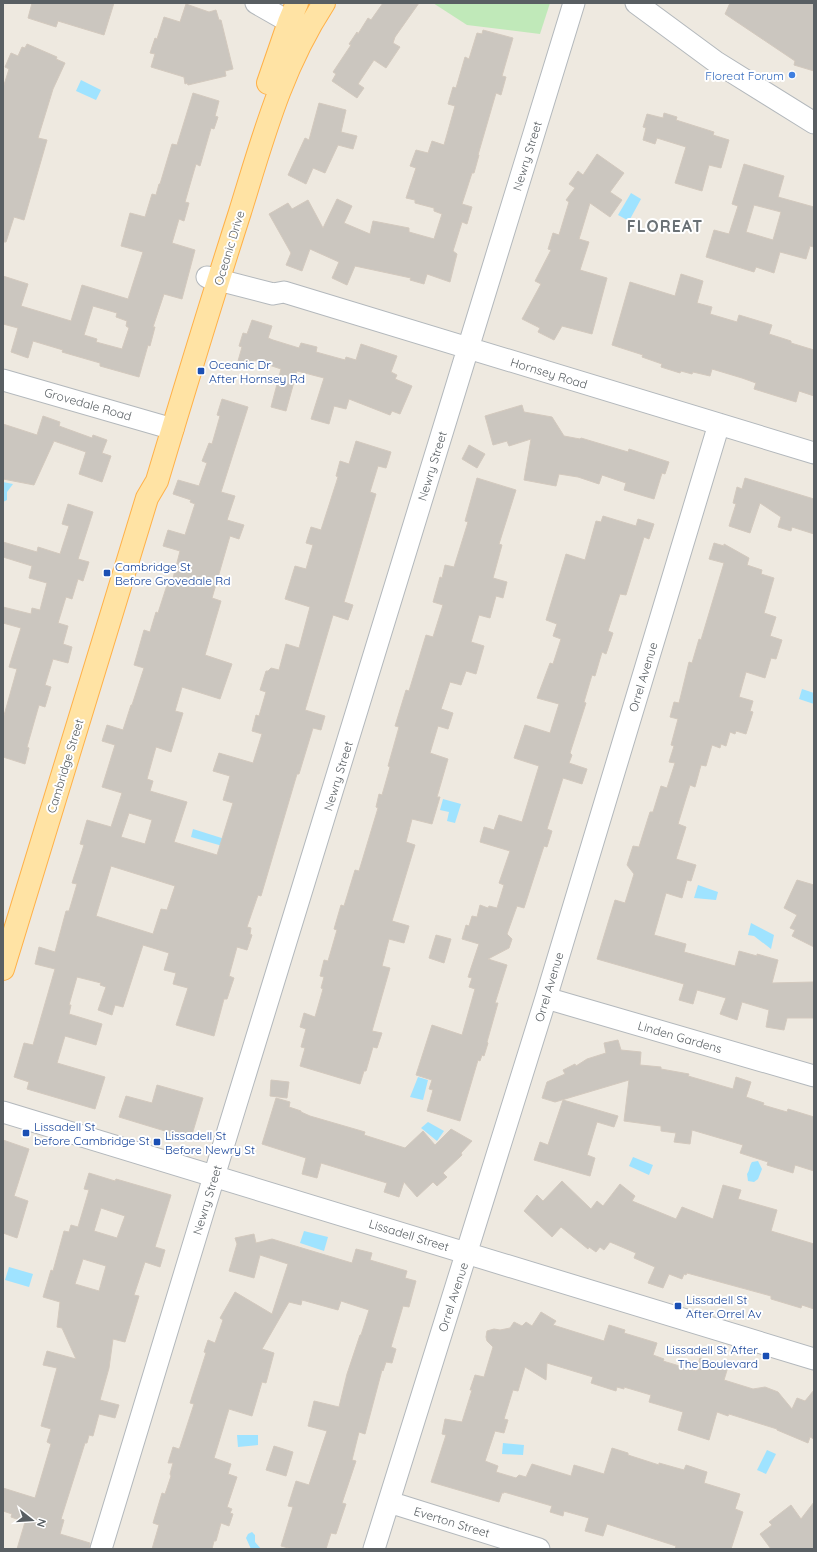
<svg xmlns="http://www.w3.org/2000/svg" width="817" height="1552" font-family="Quicksand,sans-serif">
<rect width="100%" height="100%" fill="#eee9e0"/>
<path fill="#c0e9b9" d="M433 3H550L540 34 467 25Z"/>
<path fill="#9fe3ff" d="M81 80 101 90 96 100 76 91Z
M631 193 641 199 629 221 618 215Z
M3 482 13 484 7 492V500L3 502Z
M802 689 814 693V704L799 699Z
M443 799 461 804 455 823 447 821 449 812 440 810Z
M193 829 228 840 226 847 191 837Z
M698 885 718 892 716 900 694 898Z
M751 923 774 935 771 949 754 936 748 935Z
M418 1077 428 1080 423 1100 410 1097Z
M428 1122 444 1131 437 1141 421 1128Z
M633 1157 653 1165 649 1175 629 1166Z
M758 1161 762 1169 758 1179 754 1182 748 1181 747 1174C750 1170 749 1166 752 1162Z
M304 1231 328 1237 324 1251 300 1243Z
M9 1267 33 1274 29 1287 5 1280Z
M237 1435H258V1445L238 1447Z
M503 1443 524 1445 523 1455 502 1454Z
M767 1450 776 1454 766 1474 757 1470Z
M252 1532 255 1535V1542L261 1549H251L246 1538 248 1534Z"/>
<path fill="#cbc6bf" stroke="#d3c9be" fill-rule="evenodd" d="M32 3H114L104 35 58 21 56 27 28 18Z
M383 3H419L395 37 393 43 400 47 386 68 374 60 358 84 364 88 357 98 332 81 336 74 333 72 351 45 349 44 357 32 358 34 368 18 371 20Z
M730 3H814V71L794 65 795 61 725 14Z
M186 4 209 12 216 10 219 20H221L233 69 225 71 226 76 188 85 187 83 185 84 184 77 151 67 155 54 150 53 155 38 157 39 164 17 180 22Z
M483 30 513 38 502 76 506 77 501 95 496 93 478 155H479L474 173H472L462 204 472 207 467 224 462 222 453 251 457 254 450 282 427 274 424 284 410 280 411 278 355 266 347 285 332 278 339 262 310 249 302 271 286 265 291 253 269 214 288 203 292 209 308 200 323 228 337 199 352 206 344 223 370 234 373 221 409 228V232L434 239 442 214 434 211V208L415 203V200L406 198 416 168 410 166 416 150 428 153 432 141 444 145 455 106 448 104 453 87 456 88 465 57 469 59 477 33 482 34Z
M27 44 57 57 56 59 65 63 53 89 38 138 47 140 24 220 14 217 6 242H3V88L9 69 5 67 11 53 18 56 22 47 25 48Z
M193 93 219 101 215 116 218 117 214 129 211 128 200 166 196 164 185 202 189 203 184 221 179 219 172 243 195 250 182 299 164 294 153 327H155L150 346 148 345 139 377 100 366V363L62 352 63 350 33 341 28 358 11 352 18 328 3 324V276L28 284 21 306 71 321 82 285 128 299 143 252 121 246 130 213 145 217 152 194 156 195 159 184H160L172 144 177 145ZM93 306 117 313 116 317 127 321 126 326 129 328 122 349 96 342 97 339 84 335Z
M319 103 346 110 341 132 357 136 353 149 338 145 325 173 313 168 306 184 288 175 305 138 309 140Z
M664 113 677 117 676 120 714 132 713 135 729 140 721 168 709 165 702 191 675 183 686 147 657 138 655 144 643 140 646 128 643 127 647 114 663 118Z
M597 154 624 173 610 192 622 200 610 217 590 203 579 239 589 242 580 270 607 278 592 334 562 326 554 340 538 332 540 328 522 319 541 284 535 281 551 250 548 249 553 233 559 235 569 202 566 200 575 188 569 184 578 171 583 175Z
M744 164 784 176 778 197 814 207V247L810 246 806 259 780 252 774 273 756 267 754 272 706 257 714 230 729 234 738 206 732 204ZM754 205 781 212 773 240 746 232Z
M681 274 703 281 697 303 712 307 710 314 737 322 739 315 772 325 769 334 791 341V343L814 350V396L799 391 796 402 754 389 756 383 742 378 712 369 710 376 693 372 692 374 681 371 680 373 661 367 662 364 642 357 643 355 612 345 630 282 675 296Z
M252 320 272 326 268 338 273 340 299 348 301 343 317 347 316 352 345 360 346 357 356 360 361 344 397 356 391 372 397 375 395 379 412 386 400 414 392 411 390 415 349 399 346 409 334 406 329 424 311 419 324 378 297 371 286 411 271 407 281 369 254 360 253 365 238 361 242 347 239 346 243 333 247 334Z
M222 399 248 407 221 492 235 496 227 520 244 525 239 539 230 536 212 598 221 601 205 655 232 664 220 699 182 687 175 711 183 713 171 752 156 747 147 779 153 781 150 791 187 802 174 842 217 855 233 803 223 800 230 776 213 771 219 753 253 763 262 734 252 731 256 715 259 716 266 692 260 690 266 671H268L271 668 279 670 286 644 299 648 310 607 285 599 295 566 306 569 313 545 306 543 311 527 321 530 338 477 336 476 340 461 349 464 356 441 391 452 386 468 378 466 370 492 376 494 344 602 353 605 348 620 333 615 305 710 325 716 321 730 313 728 299 774H297L261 896 258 895 247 927 251 928 250 934 252 935 247 950 237 947 229 976 234 978 227 999H224L214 1036 176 1025 188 988 173 984 176 973 164 970 169 953 143 945 123 1007 115 1005 112 1015 98 1010 106 987 100 985 101 983 77 977 69 1005H71L69 1014 102 1024 96 1045 65 1036 57 1063 105 1077 95 1109 27 1089 29 1082 14 1077 24 1043 33 1045 55 969 35 964 39 947 55 952 66 911H69L77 884 72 883 84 845 80 844 87 820 111 827 122 793 102 787 115 745 102 741 107 725 123 730 131 705H132L144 668 134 665 144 630 150 632 156 612 158 613 167 585 171 586 180 551 163 546 168 530 185 535 195 504 190 502 191 500 173 494 178 480 199 486 207 463 202 461 209 443 212 444 220 416 217 415ZM129 813 152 820 145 844 121 837ZM111 866 175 886 167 910 161 909 153 934 96 916Z
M522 405 524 412 552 417 564 436 580 439 581 438 628 452 629 449 669 462 665 474 662 473 654 499 624 490 626 483 602 475 599 484 578 477 559 474 556 486 524 480 531 439 509 446 507 441 493 445 485 416Z
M43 416 60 422 59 426 92 438 93 435 107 440 102 453 111 456 102 482 79 474 86 452 54 441 34 485 3 479V424L37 435Z
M469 445 485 454 477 468 462 459Z
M477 478 516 490 499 544 502 545 493 578 507 582 503 598 496 596 490 618 479 615 471 642 484 646 476 674 466 671 461 685 450 682 441 709 453 713 448 729 438 726 430 753 448 759 437 797H440L432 824 412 819 406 842 415 845 392 921 409 926 404 943 389 939 382 966 390 968 372 1031 382 1033 377 1048 373 1047 366 1071H364L360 1084 300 1066 305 1048 301 1047 306 1029 300 1027 304 1013 315 1017 323 989 321 988 324 977 320 976 324 960 328 961 337 930 334 929 341 905 344 906 355 870 359 871 378 808 376 807 379 794 382 795 390 767 388 766 399 727 395 726 406 690 409 691 426 635 433 637 443 605 433 602 440 577 442 578 445 565 454 567 468 522 465 521Z
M745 478 814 499V534L792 527 791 531 778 527 781 517 760 503 750 533 729 526 736 504 733 503 737 487 742 489Z
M68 504 93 512 78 559 89 562 83 581 78 579 72 599 66 597 58 623 68 626 63 644 72 647 68 663 53 659 45 685 51 687 45 707 39 705 27 747 29 748 25 764 3 757V719L17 669 9 667 21 628 3 623V607L31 614 32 608 40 610 47 583 29 578 32 566 3 557V542L37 552 38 547 60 554 69 526 62 524Z
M603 516 636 526 638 519 654 524 649 539 644 537 626 595 620 594 608 631 613 633 606 654 602 652 595 676 592 675 584 702 586 703 570 753 572 755 569 763 587 769 582 784 563 778 547 829 552 831 547 847 544 846 524 908 517 906 507 934 512 939 509 948 488 959 507 965 495 1003H498L487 1042 488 1043 484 1056 482 1055 480 1061 478 1060 460 1121 427 1111 433 1090 429 1089 432 1080 416 1075 432 1025 462 1035 475 989 469 987 472 978 468 977 479 944 462 939 466 925 469 926 472 916 477 917 480 905 488 908 489 906 497 908 504 885 499 883 510 851 480 842 484 827 494 830 499 815 522 822 539 766 514 758 525 725 550 733 559 704 537 698 550 663 553 664 561 639 553 636 557 624 546 620 566 554 585 560 596 521 601 522Z
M714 543 724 546V544L749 558 747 565 762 570 761 574 774 578 764 613 776 617 770 636 782 640 776 659 771 658 765 678 746 672 739 697 753 701 750 711 753 712 746 734 736 731 735 734 730 732 726 746 721 744 720 748 712 745 706 766 701 765 695 787 690 785 678 824 686 827 676 859 696 865 691 881 687 880 682 898 666 893 654 935 686 944 684 952 735 966 739 951 757 956V954L778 960 772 983 813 982 814 1018H787L784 1030 766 1027 769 1010 742 1002 737 1020 720 1014 726 998 697 990 693 1004 679 1000 684 984 597 959 615 900 625 903 634 874 627 865 633 846 639 847 650 812H653L661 786 667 788 675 763 669 762 674 746 671 745 678 719 670 717 674 702 679 703 689 662 692 663 699 639 701 640 724 563 709 559Z
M797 880 814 885V947L792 936 795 930 790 928 797 915 784 908Z
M436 935 451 939 444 963 429 958Z
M618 1040 621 1050 641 1052 640 1065 661 1067V1069L689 1074 688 1076 733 1089 736 1077 751 1082 746 1097 764 1103 763 1105 787 1112 788 1109 814 1117V1171L795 1165 793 1173 767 1165 768 1162 740 1153 743 1145 692 1130 690 1144 674 1142 676 1133 661 1131V1126L624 1121 629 1080 555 1102 542 1098 547 1082 565 1074 563 1070 575 1064 576 1066 587 1059 606 1053 604 1043Z
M271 1080 289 1082 287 1098 270 1096Z
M157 1085 203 1098 191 1138 183 1135 181 1140 164 1134 165 1131 119 1117 126 1096 152 1103Z
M276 1098 290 1102 289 1107 301 1111V1112L310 1116 365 1132 364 1135 405 1148 423 1131 435 1145 451 1129 472 1141 461 1153 462 1155 443 1173 447 1177 437 1186 433 1182 417 1197 404 1182 399 1197 384 1192 387 1183 321 1163 317 1178 302 1174 306 1158 262 1144Z
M563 1100 618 1116 614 1127 597 1122 587 1155 595 1158 590 1176 534 1160 540 1142 548 1145Z
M3 1140 29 1149 14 1196 28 1201 17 1238 3 1233Z
M89 1173 115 1181 116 1179 171 1195 155 1247 165 1250 160 1267 145 1262 134 1295 139 1296 125 1342 113 1339 109 1368 100 1400 119 1405 115 1418 99 1414 93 1436 89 1435 87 1443H85L61 1519 64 1520 60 1534 90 1543 89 1549H17L25 1522 11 1517 12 1514 3 1511V1488L35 1498 51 1444 47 1442 51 1429 41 1426 57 1368 43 1365 47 1351 76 1359 62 1328 57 1327 60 1302 43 1297 51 1270 53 1271 64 1231 69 1232 71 1225 78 1227 89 1190 84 1189ZM101 1208 125 1216 117 1238 94 1231ZM83 1259 106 1266 99 1291 75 1284Z
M562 1181 591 1209 597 1201 603 1206 620 1184 635 1196 632 1201 676 1219 682 1207 713 1219 723 1185 741 1190 738 1199 777 1210 771 1231 814 1244V1309L802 1305 801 1308 771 1299V1296L687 1273 686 1275 684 1274 682 1279 669 1274 663 1288 648 1283 655 1267 634 1258 636 1253 610 1242 604 1250 600 1247 596 1252 589 1247 588 1249 561 1227 552 1237 524 1211 537 1195 543 1201Z
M254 1234 256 1243 272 1239 352 1263 356 1249 372 1253 370 1260 407 1271 405 1278 416 1281 409 1307 403 1306 391 1347 396 1349 392 1363 386 1362 383 1371 382 1370 365 1434 359 1432 352 1460 356 1461 342 1503 346 1504 336 1534 331 1533 326 1549H292L281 1546 293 1507 288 1506 296 1481 309 1485 327 1431 308 1426 314 1401 339 1407 347 1374 360 1335H361L369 1310 341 1301 338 1310 302 1300 301 1305 289 1302 262 1349 274 1353 266 1383 262 1382 252 1416 229 1409 214 1458 231 1464 228 1474 237 1477 227 1507 232 1509 230 1513 233 1514 229 1526 221 1523 216 1541H214L212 1549H152L159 1525 153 1523 162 1493 165 1494 171 1476 170 1474 173 1463H168L173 1447 179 1449 180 1447 194 1404 190 1403 206 1353 204 1352 208 1340 215 1343 223 1320 220 1318 235 1292 272 1314 288 1264 260 1255 254 1278 229 1271 237 1244 235 1238Z
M541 1312 556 1321 553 1325 604 1341 609 1325 625 1330 624 1333 657 1343 653 1355 664 1359 663 1361 696 1371 700 1358 715 1362V1363L728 1367 724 1380 753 1389 765 1387 778 1392 792 1409 797 1398 805 1401 814 1390V1439L810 1437 808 1443 777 1430V1429L729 1414 728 1416 717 1412 709 1440 678 1430 683 1412 649 1402 651 1395 624 1387V1389L617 1387 616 1391 591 1383 593 1377 547 1363 546 1380 525 1367 518 1391 513 1390 504 1419 508 1420 504 1433 495 1431 485 1461 498 1466 496 1472 516 1478 519 1475 526 1477 532 1464 571 1476 574 1465 604 1474 612 1448 628 1453V1455L659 1465V1463L684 1470 686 1465 707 1472 704 1483 740 1494 735 1509 743 1512 731 1549H675L676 1546 607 1524 603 1536 585 1531 589 1518 564 1511 563 1516 550 1512 552 1506 504 1492V1493H502L499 1502 431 1482 446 1435 442 1434 445 1419 462 1422 472 1390H470L475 1375 484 1377 493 1347 487 1341 486 1337 487 1331 494 1329 500 1330 510 1328 514 1322 522 1326 526 1322 532 1326Z
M274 1446 293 1452 286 1476 266 1470Z
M814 1502V1549H771L760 1534 772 1525 769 1522 791 1505 801 1519Z"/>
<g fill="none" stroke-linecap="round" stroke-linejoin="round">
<g stroke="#b3b8bc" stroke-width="23">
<path id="minor" d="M256 3 305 31
M636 3 716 62 814 123
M207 277 273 294 284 292 814 453
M3 380 173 429
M546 998 814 1076
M3 1112 814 1359
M389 1502 539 1549
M101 1549 219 1160 574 3
M374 1549 546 998 719 424"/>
</g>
<g stroke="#ffb148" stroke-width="24">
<path id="major" d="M268 83 289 22 297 3
M3 969 147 498 157 481C184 391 211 302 240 212 263 138 281 69 324 3"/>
</g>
<use href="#minor" stroke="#fff" stroke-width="21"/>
<use href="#major" stroke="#ffe3a4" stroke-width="22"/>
</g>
<circle fill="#3f7fe0" stroke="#fff" stroke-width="1.5" cx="792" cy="75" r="4"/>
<g fill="#1a4fb4" stroke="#fff" stroke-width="1.5">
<rect x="197" y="367" width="8" height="8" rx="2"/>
<rect x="103" y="569" width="8" height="8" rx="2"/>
<rect x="22" y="1129" width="8" height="8" rx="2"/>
<rect x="153" y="1138" width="8" height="8" rx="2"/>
<rect x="674" y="1302" width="8" height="8" rx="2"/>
<rect x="762" y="1352" width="8" height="8" rx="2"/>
</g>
<g text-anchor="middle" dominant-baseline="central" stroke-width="4" stroke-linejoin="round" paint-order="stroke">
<g font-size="12" fill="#366cbe" stroke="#fff" text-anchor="end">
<text x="784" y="75">Floreat Forum</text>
</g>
<g font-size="12" fill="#595f63" stroke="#fff">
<text transform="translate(527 156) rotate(-73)">Newry Street</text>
<text transform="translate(229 248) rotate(-73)">Oceanic Drive</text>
<text transform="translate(549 373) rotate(17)">Hornsey Road</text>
<text transform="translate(88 404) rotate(16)">Grovedale Road</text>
<text transform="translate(432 466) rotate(-73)">Newry Street</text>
<text transform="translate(643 677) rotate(-73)">Orrel Avenue</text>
<text transform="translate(65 766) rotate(-73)">Cambridge Street</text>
<text transform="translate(338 776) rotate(-73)">Newry Street</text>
<text transform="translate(549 987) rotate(-73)">Orrel Avenue</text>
<text transform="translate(680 1037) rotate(16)">Linden Gardens</text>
<text transform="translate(207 1200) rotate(-73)">Newry Street</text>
<text transform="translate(409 1235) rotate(17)">Lissadell Street</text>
<text transform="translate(453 1297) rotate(-72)">Orrel Avenue</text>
<text transform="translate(452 1522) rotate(17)">Everton Street</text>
</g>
<g font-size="12" fill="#164399" stroke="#fff" text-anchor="start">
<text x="209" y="364">Oceanic Dr<tspan x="209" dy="14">After Hornsey Rd</tspan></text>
<text x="115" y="566">Cambridge St<tspan x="115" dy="14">Before Grovedale Rd</tspan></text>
<text x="34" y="1126">Lissadell St<tspan x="34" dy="14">before Cambridge St</tspan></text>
<text x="165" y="1135">Lissadell St<tspan x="165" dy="14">Before Newry St</tspan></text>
<text x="686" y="1299">Lissadell St<tspan x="686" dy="14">After Orrel Av</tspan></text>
<text x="758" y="1349" text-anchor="end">Lissadell St After<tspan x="758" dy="14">The Boulevard</tspan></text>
</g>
<g font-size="16" font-weight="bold" letter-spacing="1" fill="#6a7175" stroke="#fff">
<text x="665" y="226">FLOREAT</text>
</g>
</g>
<rect width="817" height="1552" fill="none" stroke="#595f63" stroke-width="8"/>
<g transform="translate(32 1520) rotate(107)" stroke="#ffffff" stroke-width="3" paint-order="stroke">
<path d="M0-3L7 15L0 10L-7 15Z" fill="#595f63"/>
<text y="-6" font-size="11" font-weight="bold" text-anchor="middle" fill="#595f63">N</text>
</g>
</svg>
